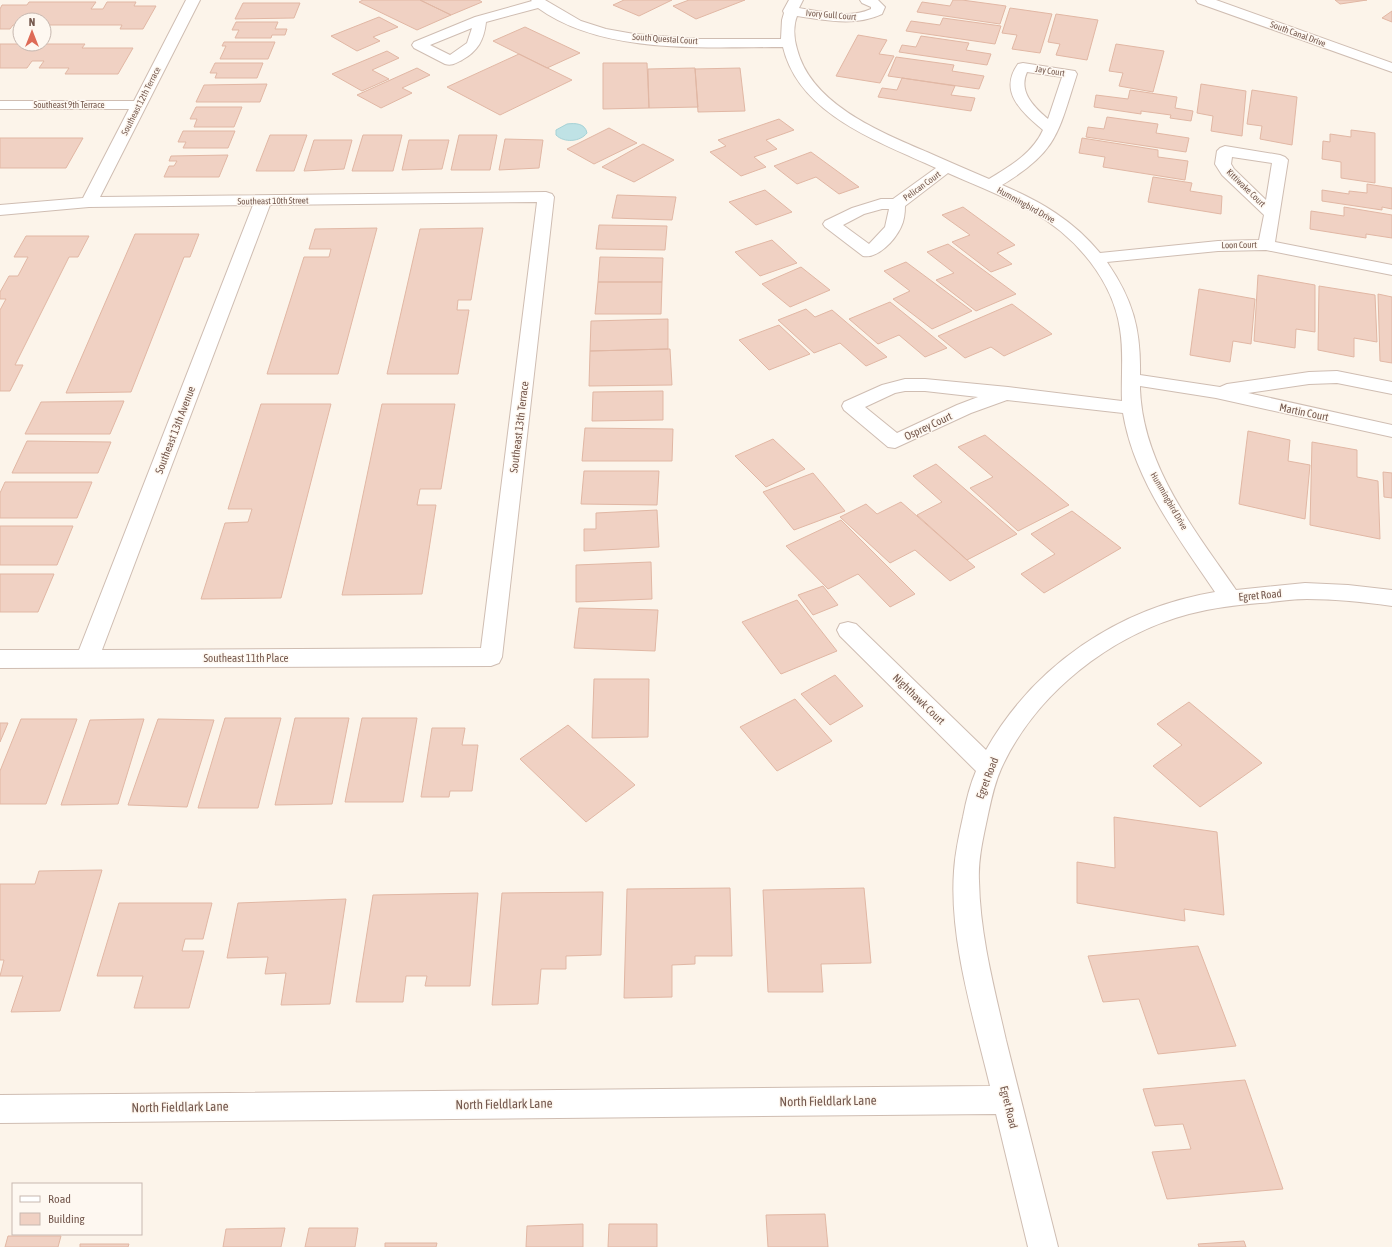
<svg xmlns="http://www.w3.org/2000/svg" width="1392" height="1247" font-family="'Asap Condensed',sans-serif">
<rect width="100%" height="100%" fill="#fcf4ea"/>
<path fill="#bfe2e5" stroke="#a6d2d6" d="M567 124C575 123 585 123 587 133 580 142 564 143 556 135V130Z"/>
<path fill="#f0d1c3" stroke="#e1b7a4" d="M363 0H420L451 15 417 30 359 2Z
M420 0H479L482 2 451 15Z
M624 0H672L639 16 613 5Z
M689 0H745L696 19 673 6Z
M953 0H962L1006 6 1000 24 917 12 922 2 950 6Z
M1335 0H1367L1340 4Z
M29 2H96L91 9H103L107 2H136L134 6H156L143 29H120L122 25H44V20H20V25H13L10 29H0V9L2 5H27Z
M243 3H300L294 18 235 19Z
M1010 8 1052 14 1040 53 1012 49 1017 35 1002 33Z
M1392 11V22L1382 18Z
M1056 14 1098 20 1087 60 1056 55 1060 44 1048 42Z
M379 17 398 27 373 37 380 41 357 51 331 36Z
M943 18 1001 26 995 44 906 31 911 21 940 25Z
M236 22H278L275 29H287L285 35H272L271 38H235L239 30H232Z
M525 27 580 53 547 68 493 41Z
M858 35 887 40 879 54 894 56 880 83 836 76Z
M921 36 969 43 966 50 991 54 987 65 899 52 902 45 916 47Z
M224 42H275L268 59H220L226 46H222Z
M0 44H85L82 48H133L118 74H65L69 68H39L44 61H32L27 68H0Z
M1116 44 1164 51 1153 92 1119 86 1123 73 1109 71Z
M387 51 399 58 372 70 389 79 362 91 332 74Z
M519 54 572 80 500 115 447 87Z
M896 57 954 65 952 71 984 76 979 89 888 76Z
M215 63H263L257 78H215L217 73H210Z
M603 63H647L649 108 603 109Z
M417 68 430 75 402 88 412 93 381 108 357 95Z
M695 68 698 107 649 108 648 69Z
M740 68 745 111 698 112 695 69Z
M902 78 955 86 951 95 975 98 971 111 878 97 882 88 897 90Z
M267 84 260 102H196L204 85Z
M1201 84 1246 91 1242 136 1211 131 1213 116 1197 113Z
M1130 90 1177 97 1175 108 1193 111 1191 121 1170 118 1171 115 1141 111V114L1094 107 1096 95 1128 99Z
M1252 90 1297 97 1292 145 1260 139 1262 126 1247 124Z
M196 107H242L234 127H194L197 119H190Z
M1107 117 1158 124 1156 133 1189 138 1186 152 1086 137 1088 127 1104 129Z
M779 119 794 130 766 140 777 149 754 157 766 167 741 176 710 152 726 146 718 140Z
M609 128 637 143 594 164 567 149Z
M1351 130 1375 133V183L1341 178V162L1322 159 1323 141 1330 142V134L1351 137Z
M183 131H235L228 148H183L186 142H178Z
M270 135H307L294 171H256Z
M363 135H402L393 171H352Z
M459 135H497L490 170H451Z
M0 138H83L66 168H0Z
M1082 138 1158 150V157L1188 161 1185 180 1103 167 1105 157 1079 153Z
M505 139 543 140 539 168 499 170Z
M314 140H352L344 169 304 171Z
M409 140H449L442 169 402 170Z
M643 144 674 160 634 182 602 167Z
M811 152 859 187 839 194 816 177 797 184 774 166Z
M228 155 219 177H164L169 166H174L177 161H169L171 156Z
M1153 177 1192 183 1190 191 1222 196 1221 214 1148 202Z
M1367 184 1392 188V209L1382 207V210L1322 201V190L1349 194V191L1367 193Z
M765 190 792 212 756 225 729 202Z
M617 195 676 197 672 220 612 218Z
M963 207 1015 245 997 253 1012 264 991 272 952 242 970 235 942 215Z
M1344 207 1392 215V238L1366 234V238L1310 229 1311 211 1344 216Z
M599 225 667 226 665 250 596 249Z
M377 228 338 374H267L304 257H329L331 249H309L315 229Z
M483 228 471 300H458L457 310H469L458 374H387L420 229Z
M135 234H199L190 257H184L131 392 66 393Z
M26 236H89L78 257H69L15 365H23L10 391H0V310L6 299H0V292L9 276H18L28 257H14Z
M772 240 797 263 760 276 735 252Z
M948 244 1016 294 976 311 936 280 954 273 927 252Z
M600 257 663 258 662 282H598Z
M906 262 972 311 932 329 893 299 910 291 884 271Z
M801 267 830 290 790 307 762 284Z
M1258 275 1315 285V332L1296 329 1295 348 1254 341Z
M598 282H662L661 314H595Z
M1319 286 1375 295 1377 342 1354 338V357L1318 350Z
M1199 289 1255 299 1251 344 1233 341 1230 362 1190 355Z
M1378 294 1392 297V363L1380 361Z
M890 302 947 348 925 357 899 335 878 344 849 319Z
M1012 304 1052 334 1004 356 991 347 965 358 938 336Z
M806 309 815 317 832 310 887 357 866 366 840 343 814 353 778 320Z
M668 319V349L590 351 591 321Z
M779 325 810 354 769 370 739 340Z
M668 349H670L672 385 589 386 590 351Z
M663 391V420L592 421 593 392Z
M124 401 110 434H25L41 402Z
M261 404H331L281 598 201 599 225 523 248 522 252 509H228Z
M382 404H455L441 489H420L417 505H436L422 594 342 595Z
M585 428 673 429 672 461H582Z
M1248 431 1290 440 1288 461 1310 465 1305 519 1239 504Z
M985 435 1069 505 1018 531 970 488 993 477 958 447Z
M773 439 805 469 766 487 735 456Z
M27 441 111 442 98 473H12Z
M1312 442 1357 450V477L1378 481 1380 539 1310 525Z
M936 464 1017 534 967 560 917 515 942 502 913 476Z
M584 471H659L657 505 581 504Z
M1383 472 1392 473V498L1384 497Z
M813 473 845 511 794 530 763 492Z
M5 482H92L77 518H0V493Z
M901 502 975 567 950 581 915 550 890 563 840 517 866 504 877 514Z
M657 510 659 547 584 551V529H596V513Z
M1072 511 1121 548 1044 593 1021 574 1055 554 1031 534Z
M841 520 915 594 890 607 858 574 828 589 786 546Z
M0 526H73L57 565H0Z
M651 562 652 599 576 602V565Z
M0 574H54L38 612H0Z
M823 586 838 605 813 615 798 595Z
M797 600 837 651 781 674 742 622Z
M579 608 658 610 655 651 574 648Z
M835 675 863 706 830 725 801 694Z
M594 679H649L648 737 592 738Z
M795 699 832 741 777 771 740 727Z
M1189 702 1262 763 1200 807 1153 766 1182 745 1157 724Z
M225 718H281L258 808H198Z
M295 718H349L332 804 275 805Z
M362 718H417L403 802H345Z
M21 719H77L46 804H0V771Z
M144 719 118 804 61 805 90 720Z
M158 719 214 720 187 807 128 805Z
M0 723H8L0 742Z
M568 725 635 785 586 822 520 759Z
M432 728H465L462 745H478L472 791H450L449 797H421Z
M1114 817 1217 832 1224 915 1184 909 1185 921 1077 903V862L1115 868Z
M102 870 60 1011 11 1012 23 976H0L4 960H0V884H35L39 871Z
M730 888 732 956H695V964L672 965V997L624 998 627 889Z
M864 888 871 963 821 964 823 992H768L763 890Z
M603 892 601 955 566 956V969H541L538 1004 492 1005 502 893Z
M478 893 470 986H425L427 976H406L403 1002H356L373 895Z
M346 899 330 1004 281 1005 286 973 265 974 268 957 227 958 238 903Z
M119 903H212L203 939H185L182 951H204L189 1008H134L143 976H97Z
M1198 946 1236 1046 1158 1054 1139 999 1103 1002 1088 956Z
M1245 1080 1283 1189 1167 1199 1152 1152 1191 1149 1183 1124 1155 1126 1143 1089Z
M825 1214 828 1247H768L766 1215Z
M583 1224V1247H526L527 1226Z
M609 1224H657V1247H608Z
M285 1228 281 1247H223L226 1229Z
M309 1228H358L355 1247H305Z
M8 1236H61L58 1247H5Z
M1244 1241 1246 1247H1199L1198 1244Z
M385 1243H437L436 1247H385Z
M80 1244H129L128 1247H80Z"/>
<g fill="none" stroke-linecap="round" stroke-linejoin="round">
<g stroke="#cfbdb2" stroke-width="2">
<path id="minor" d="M186 0H200L100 197 546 192 552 194 554 197 502 657 499 663 491 666 0 668V650H79L253 205 89 207 0 215V205L83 198 129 109H0V101H134ZM537 202 481 648 102 650 270 205Z
M531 0H545L581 21 606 29 634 34 699 39H781L782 20 784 13 783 11 789 0H803L799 8C822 12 849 19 871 9V7L862 3 860 0H878L885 7 882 14C854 27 826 20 797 16 793 26 794 39 797 49 811 104 880 132 927 152 947 161 968 170 989 179 1010 166 1032 154 1043 130 1022 112 998 92 1018 64L1023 63 1075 71 1077 74C1058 133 1058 151 1002 185 1040 201 1073 220 1100 253L1218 241 1259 240 1264 215 1222 175 1215 164 1217 151 1220 148 1225 146 1280 155 1285 157 1288 160 1275 242 1392 265V275L1266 250 1218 251 1107 262C1133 300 1141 329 1140 375L1220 387 1227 384 1309 372 1337 371 1392 382V394L1337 383 1309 384 1248 393 1392 425V437L1216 398 1140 386V389C1143 466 1194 529 1236 590L1305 583 1348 585 1392 590V606C1364 602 1335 599 1307 599 1291 599 1275 602 1260 603 1236 605 1212 608 1189 614 1110 635 1035 694 1001 769 993 787 990 806 986 824 982 843 978 862 979 881 980 935 994 987 1006 1040 1023 1109 1041 1178 1058 1247H1028L996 1114 0 1123V1095L990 1086C974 1019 949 940 954 871 955 853 959 835 963 817 966 801 970 785 976 771L840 636 837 630 840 624 848 622 856 624 986 750C1034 665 1119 608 1215 592 1178 537 1134 480 1123 413L1007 400 971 413 895 448 888 447 844 410 842 406 844 402 882 385 905 379H925L1008 387 1122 401C1121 377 1124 353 1120 329 1113 280 1075 236 1034 213 1007 197 977 186 948 173L905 206C905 213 904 221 901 227 895 240 878 259 863 256L825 227 823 224 825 221 852 208 881 199H893L936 168C880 142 799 115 783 47 706 47 603 55 538 8L486 22C484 40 478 51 462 60 456 63 452 66 445 64L414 48 412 45 414 42 475 17 532 1ZM472 28 467 43 450 55 430 45ZM1027 72 1062 77 1048 119C1034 107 1018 92 1027 72ZM1232 157 1272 163 1266 200 1234 169 1231 164ZM882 209H889L885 227 869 244 843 225 864 214ZM905 391H925L978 397 957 405 897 433 865 407 895 393Z"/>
</g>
<g stroke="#cfbdb2" stroke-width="2">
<path id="tertiary" d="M1196 0H1216L1392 63V72L1198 3Z"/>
</g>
<use href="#minor" fill="#fff" fill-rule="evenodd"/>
<use href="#tertiary" fill="#fff" fill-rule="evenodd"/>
</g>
<g text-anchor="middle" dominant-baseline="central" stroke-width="3" stroke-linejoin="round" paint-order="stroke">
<g font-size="9" fill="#75594e" stroke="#fef8f1">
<text transform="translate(831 15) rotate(5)">Ivory Gull Court</text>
<text transform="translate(1298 34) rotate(20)">South Canal Drive</text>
<text transform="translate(665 39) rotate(4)">South Questal Court</text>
<text transform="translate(1050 71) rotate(9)">Jay Court</text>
<text transform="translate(141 101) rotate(-63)">Southeast 12th Terrace</text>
<text x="69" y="105">Southeast 9th Terrace</text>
<text transform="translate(922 186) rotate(-36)">Pelican Court</text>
<text transform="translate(1246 188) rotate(44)">Kittiwake Court</text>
<text transform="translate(273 201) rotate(-1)">Southeast 10th Street</text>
<text transform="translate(1026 205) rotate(29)">Hummingbird Drive</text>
<text transform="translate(1239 245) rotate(-1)">Loon Court</text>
<text transform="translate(1169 501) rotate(60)">Hummingbird Drive</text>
</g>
<g font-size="11" fill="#75594e" stroke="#fef8f1">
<text transform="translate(1304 412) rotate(12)">Martin Court</text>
<text transform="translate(928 426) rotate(-25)">Osprey Court</text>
<text transform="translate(519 427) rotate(-83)">Southeast 13th Terrace</text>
<text transform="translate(175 430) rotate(-69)">Southeast 13th Avenue</text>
<text transform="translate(1260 595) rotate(-5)">Egret Road</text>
<text x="246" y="658">Southeast 11th Place</text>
<text transform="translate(919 699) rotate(44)">Nighthawk Court</text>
<text transform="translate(987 778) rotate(-69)">Egret Road</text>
<text transform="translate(1009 1107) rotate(76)">Egret Road</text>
</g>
<g font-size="13" fill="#75594e" stroke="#fef8f1">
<text transform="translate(828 1101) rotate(-1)">North Fieldlark Lane</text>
<text transform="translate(504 1104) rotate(-1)">North Fieldlark Lane</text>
<text transform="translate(180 1107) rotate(-1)">North Fieldlark Lane</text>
</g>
</g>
<rect x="12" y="1183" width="130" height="52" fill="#fef8f1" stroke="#c7b8b0"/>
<rect x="20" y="1196" width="20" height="6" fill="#ffffff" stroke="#c7b8b0"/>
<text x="48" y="1203" font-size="12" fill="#75594e">Road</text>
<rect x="20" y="1213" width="20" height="12" fill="#f0d1c3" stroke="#c7b8b0"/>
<text x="48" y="1223" font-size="12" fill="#75594e">Building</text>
<g transform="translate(32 32)"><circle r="19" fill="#fef8f1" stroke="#c7b8b0"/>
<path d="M0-3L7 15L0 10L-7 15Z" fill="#de6b57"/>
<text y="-6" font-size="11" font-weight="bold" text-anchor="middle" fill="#75594e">N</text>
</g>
</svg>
